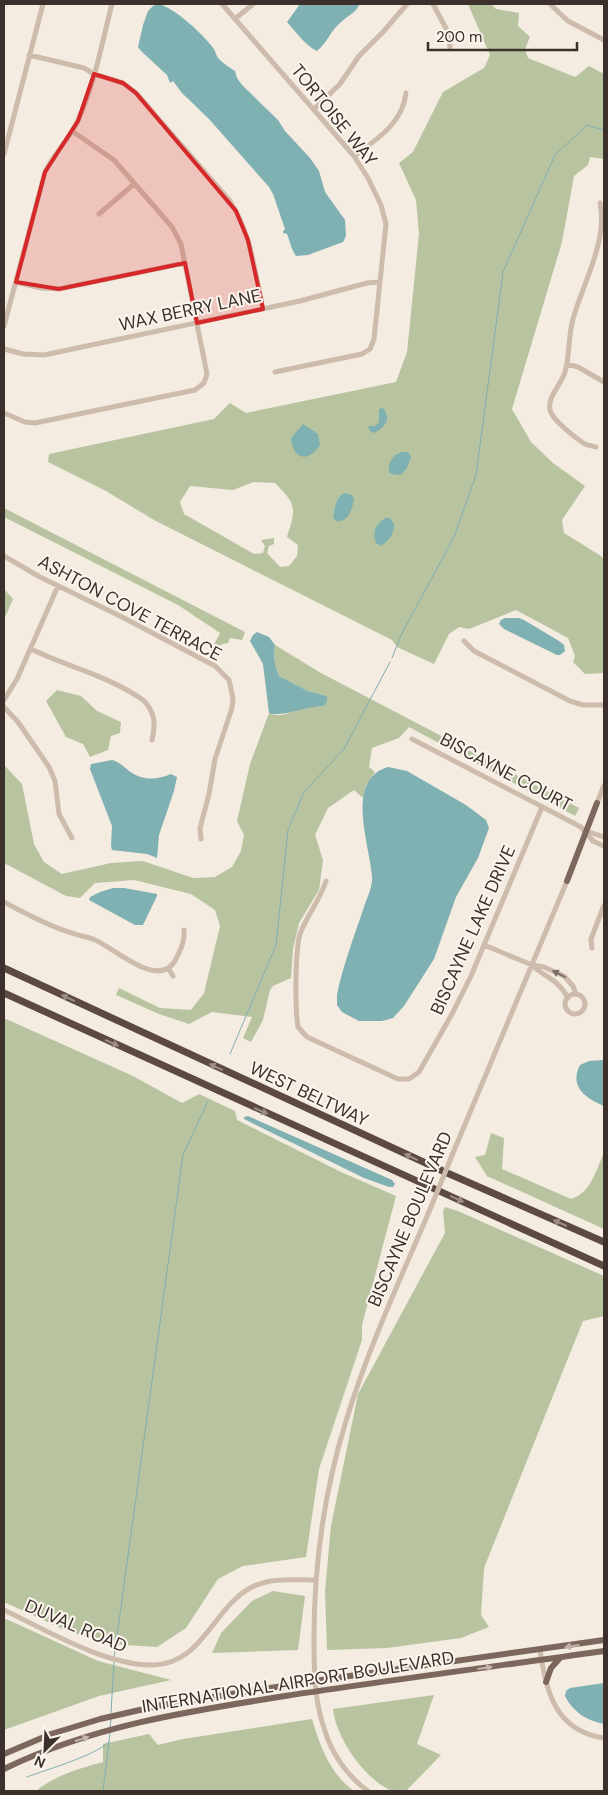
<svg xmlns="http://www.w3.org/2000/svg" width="608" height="1795" font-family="'DM Sans',sans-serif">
<rect width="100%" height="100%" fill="#f4ebe1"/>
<path fill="#b8c4a0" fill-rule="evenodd" d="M468 4H491L496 9 519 13 518 26 530 37 525 49 528 58 575 77 589 66 604 74V159L590 157 588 165 574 176 562 242 512 409 531 442 553 463 585 486 562 520 564 533 601 556 604 560V673L585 674 573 662 575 656 568 638 516 610 469 629 459 627 449 634 434 664 397 647 392 640 154 520 106 491 48 462 49 454 214 419 230 403 246 413 396 382 407 352 419 234 416 200 399 163 413 152 443 92 484 68 490 55ZM254 482 275 483C297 505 296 508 287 537L298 545 297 556 289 566 280 567 267 553 269 546 274 544V538L261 540 265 546 263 553 254 554 184 514 180 502 190 486 233 490Z
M4 508 245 632 242 640 230 638 228 643 220 645 217 657 209 654 220 633 178 605 4 517Z
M4 589 13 599 4 620V627Z
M275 645 321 673 579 808 575 816 409 727 399 738 372 748 369 767 375 772 366 785 363 798 354 790 328 808 315 835 323 860 319 890 299 923 293 949 291 978 273 986 270 990 263 1020 251 1042 243 1038 252 1017 212 1012 189 1024 159 1014 116 995 119 988 160 1008 191 1010 204 993 220 926 215 910 191 894 134 880 95 883 80 898 66 896 4 863V765L22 784 34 844 44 862 62 874 111 863 143 861 193 878 215 877 232 867 241 851 244 835 237 821 250 764 269 713C280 719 292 711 302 708 309 707 316 706 324 706L327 696 308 691 279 676C275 666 273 656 275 645Z
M57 690 81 696 97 711 121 722 120 733 111 736 108 750 90 757 83 744 66 737 46 701Z
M4 1018 133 1076 182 1103 199 1094 235 1111 237 1120 341 1172 396 1196 362 1325V1340L319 1469 306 1557 243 1566 218 1579 186 1628 157 1647 109 1644 67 1631 4 1602Z
M491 1133 504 1138 502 1169 571 1199C590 1194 597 1169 604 1152V1229L487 1176 475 1157 485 1155Z
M445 1207 458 1211 604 1276V1316L583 1321 484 1568 481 1615 489 1627 461 1638 387 1648 327 1650 325 1591 331 1526 358 1394 445 1233 443 1211Z
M273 1591 305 1596 298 1650 212 1653 221 1633 252 1601Z
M4 1618 98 1661 171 1680 99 1696 4 1730Z
M434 1695 417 1744 441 1755 406 1791C401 1791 395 1792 390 1790 364 1778 336 1738 333 1709Z
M312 1719C320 1746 330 1774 354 1791H36C54 1776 80 1768 103 1762V1744L149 1734 158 1745 183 1739Z"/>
<path fill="#7fb0b2" d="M158 4C174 7 204 35 214 49 216 52 216 56 219 59 224 64 229 67 235 71L237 78 242 85 278 120 285 131 310 158 319 171 325 192 345 220 346 236 343 242 308 255 296 256C291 249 290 241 287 234L283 233V231L285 229 273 194 269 187 209 119 182 93 173 81 170 83 167 75 141 51 138 47 143 25 148 11 153 6Z
M300 4H358L359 5C355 14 348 15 341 22 331 30 327 43 317 51 307 47 295 31 287 22Z
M383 408C392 419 385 428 374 433L370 431 368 427 370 426H375L379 422V409Z
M303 424 318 434 320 445C309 462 293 461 291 438Z
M401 452H408L411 457 407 468 401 475 392 474 389 472V464L394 456Z
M345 493 352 495 354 500C352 510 348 523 336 521L333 517C335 508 336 496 345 493Z
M385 518H390L394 524C394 535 390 539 381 546L376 543C372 532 375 525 385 518Z
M505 618H519L524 620 559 641 564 645 565 651 560 655H557L504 629 499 624 501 620Z
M257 632 269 637 275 645C273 656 275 666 279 676L308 691 327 696V701L324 706C308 706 279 718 269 713L263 664 250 641 253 635Z
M112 760C119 762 123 766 129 771 143 781 156 780 171 774L177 777 174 791 159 835 157 858 147 854 112 850 111 846 112 826 90 769 91 764Z
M388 767 407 771 466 805 486 820 489 828 478 858 456 897 434 959 404 1006 393 1018 382 1021H359L342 1012 337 1005V995C342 968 355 934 364 907 367 898 373 886 372 877 370 845 344 780 388 767Z
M113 888H124L157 894V896L143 925H135L89 900 90 897 100 892Z
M604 1060V1106C585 1098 569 1086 580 1065L589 1061Z
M248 1116 392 1180 395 1184 393 1187H389L364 1178 244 1119V1117Z
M604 1683V1724C587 1721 573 1712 565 1696L566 1691 570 1688Z"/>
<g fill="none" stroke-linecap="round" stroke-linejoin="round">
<path stroke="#7fb0b2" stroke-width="1" d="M392 658 402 633 454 537 476 475 503 272 555 155 587 125 604 130
M230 1054 276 945 288 830 304 792 344 749 390 662
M114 1658 183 1155 208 1101
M111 1713 114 1662
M110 1728 111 1719
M27 1777C48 1769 94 1756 109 1742L110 1732
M103 1791 109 1742"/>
<path stroke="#cdbbac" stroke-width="5" d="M222 4 354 156 368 178 381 205 386 224 374 339 370 349 362 354 275 372
M433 4 449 34 450 47
M550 4 568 21 604 40
M235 19 253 4
M29 55 84 68 94 74 123 83 136 93 230 201C251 233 255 272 263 309
M314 109 340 84 359 56 383 32 407 4
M4 154 43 4
M354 156C376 140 403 123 406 93
M99 214 134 184
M16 282 41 288 59 289 185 263
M4 326 45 172C54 153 70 139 78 120 95 84 102 42 112 4
M4 349 23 354 44 355 300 301 367 283 380 282
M567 364 578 367 604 382
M4 413 25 422 35 423 195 390 204 383 207 374 181 244 172 227 114 160 72 131
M596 447C593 446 589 446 585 444 577 439 552 420 550 410 547 397 561 385 565 372 570 355 568 336 573 319 583 283 608 241 600 203
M4 556 40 577 124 618 215 666 229 680 233 698 232 708 215 759 209 794 200 828 201 839
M464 641 474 651 570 701 583 705H604
M31 649C68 667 109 676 143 700 155 712 156 723 152 740
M4 700 17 679 58 586
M4 707 18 722 49 767 55 781 59 814 72 838
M412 739 581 827 593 841 604 846
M597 803 604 785
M586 831 604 837
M326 881C320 900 307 915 300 934 295 951 295 1008 298 1027L307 1037 398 1079H409L419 1072 452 1014 471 976 542 807
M4 902C23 912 43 923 63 930 73 934 83 936 93 939 114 947 159 992 176 959 181 949 185 941 184 930
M484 945 532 965 544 967 564 976 573 986 576 994
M592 948 591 939 604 905
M533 966C547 979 557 978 568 998
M168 968 173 976
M565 1004a10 10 0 1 1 20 0a10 10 0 1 1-20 0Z
M453 1153 567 881
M4 1610C46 1630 106 1666 153 1665 203 1664 213 1607 252 1587 272 1577 294 1580 316 1580
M540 1650C546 1693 556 1731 604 1738
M368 1791C348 1777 332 1754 325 1731 314 1701 314 1669 314 1638 314 1564 324 1492 346 1421 368 1348 401 1278 431 1207"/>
<path stroke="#7d675c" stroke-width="6" d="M567 881 597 803
M546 1682 551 1668 560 1658
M4 1754 51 1734 100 1719 162 1705 314 1681 604 1640
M4 1769C92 1726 189 1711 285 1696 391 1680 498 1666 604 1651"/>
<path stroke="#5c4a42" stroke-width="7" d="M4 968 445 1172 604 1242
M4 993 604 1266"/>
<path stroke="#cdbbac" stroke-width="5" d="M431 1207 453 1153"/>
</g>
<defs><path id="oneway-solid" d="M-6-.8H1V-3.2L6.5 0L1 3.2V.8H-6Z" transform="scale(1.25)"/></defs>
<use fill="#7d6f65" href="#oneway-solid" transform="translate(559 974) rotate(-153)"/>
<g fill="#9c8e87">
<use href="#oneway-solid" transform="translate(68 998) rotate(-155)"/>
<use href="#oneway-solid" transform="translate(112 1043) rotate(24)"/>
<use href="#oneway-solid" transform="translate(216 1067) rotate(-155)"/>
<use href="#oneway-solid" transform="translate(261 1111) rotate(24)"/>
<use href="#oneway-solid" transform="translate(411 1157) rotate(-155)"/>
<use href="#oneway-solid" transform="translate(457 1199) rotate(24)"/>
<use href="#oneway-solid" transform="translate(560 1223) rotate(-156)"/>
</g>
<g fill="#c2b5ac">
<use href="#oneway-solid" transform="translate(572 1646) rotate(172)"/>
<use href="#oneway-solid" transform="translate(485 1668) rotate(-8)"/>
<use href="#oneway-solid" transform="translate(82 1739) rotate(-18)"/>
</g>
<path fill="#d62828" fill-opacity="0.2" stroke="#d62828" stroke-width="4" stroke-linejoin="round" d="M94 74 123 83 136 93 236 211 248 240 263 309 197 323 185 263 59 289 16 282 45 172 78 121Z"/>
<g text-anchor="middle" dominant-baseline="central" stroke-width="4" stroke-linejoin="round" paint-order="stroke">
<g font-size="18" fill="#3b302b" stroke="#fbf5ee">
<text transform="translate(334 115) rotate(51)">TORTOISE WAY</text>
<text transform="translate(190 310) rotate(-12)">WAX BERRY LANE</text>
<text transform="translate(130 608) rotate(28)">ASHTON COVE TERRACE</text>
<text transform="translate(506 772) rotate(28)">BISCAYNE COURT</text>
<text transform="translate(473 930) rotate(-66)">BISCAYNE LAKE DRIVE</text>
<text transform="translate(309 1094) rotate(25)">WEST BELTWAY</text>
<text transform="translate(410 1219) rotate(-67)">BISCAYNE BOULEVARD</text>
<text transform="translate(76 1626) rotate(23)">DUVAL ROAD</text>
<text transform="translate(298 1682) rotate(-9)">INTERNATIONAL AIRPORT BOULEVARD</text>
</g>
</g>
<rect width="608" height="1795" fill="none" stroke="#3b302b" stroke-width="10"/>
<g transform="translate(45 1750) rotate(204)" stroke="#fbf5ee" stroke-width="4" paint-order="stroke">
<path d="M0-4L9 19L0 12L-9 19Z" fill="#3b302b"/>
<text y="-8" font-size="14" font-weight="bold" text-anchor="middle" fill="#3b302b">N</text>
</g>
<path d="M428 42v8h149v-8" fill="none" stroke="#3b302b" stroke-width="2.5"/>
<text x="436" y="42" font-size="15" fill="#3b302b" stroke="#fbf5ee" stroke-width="4" paint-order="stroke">200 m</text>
</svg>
